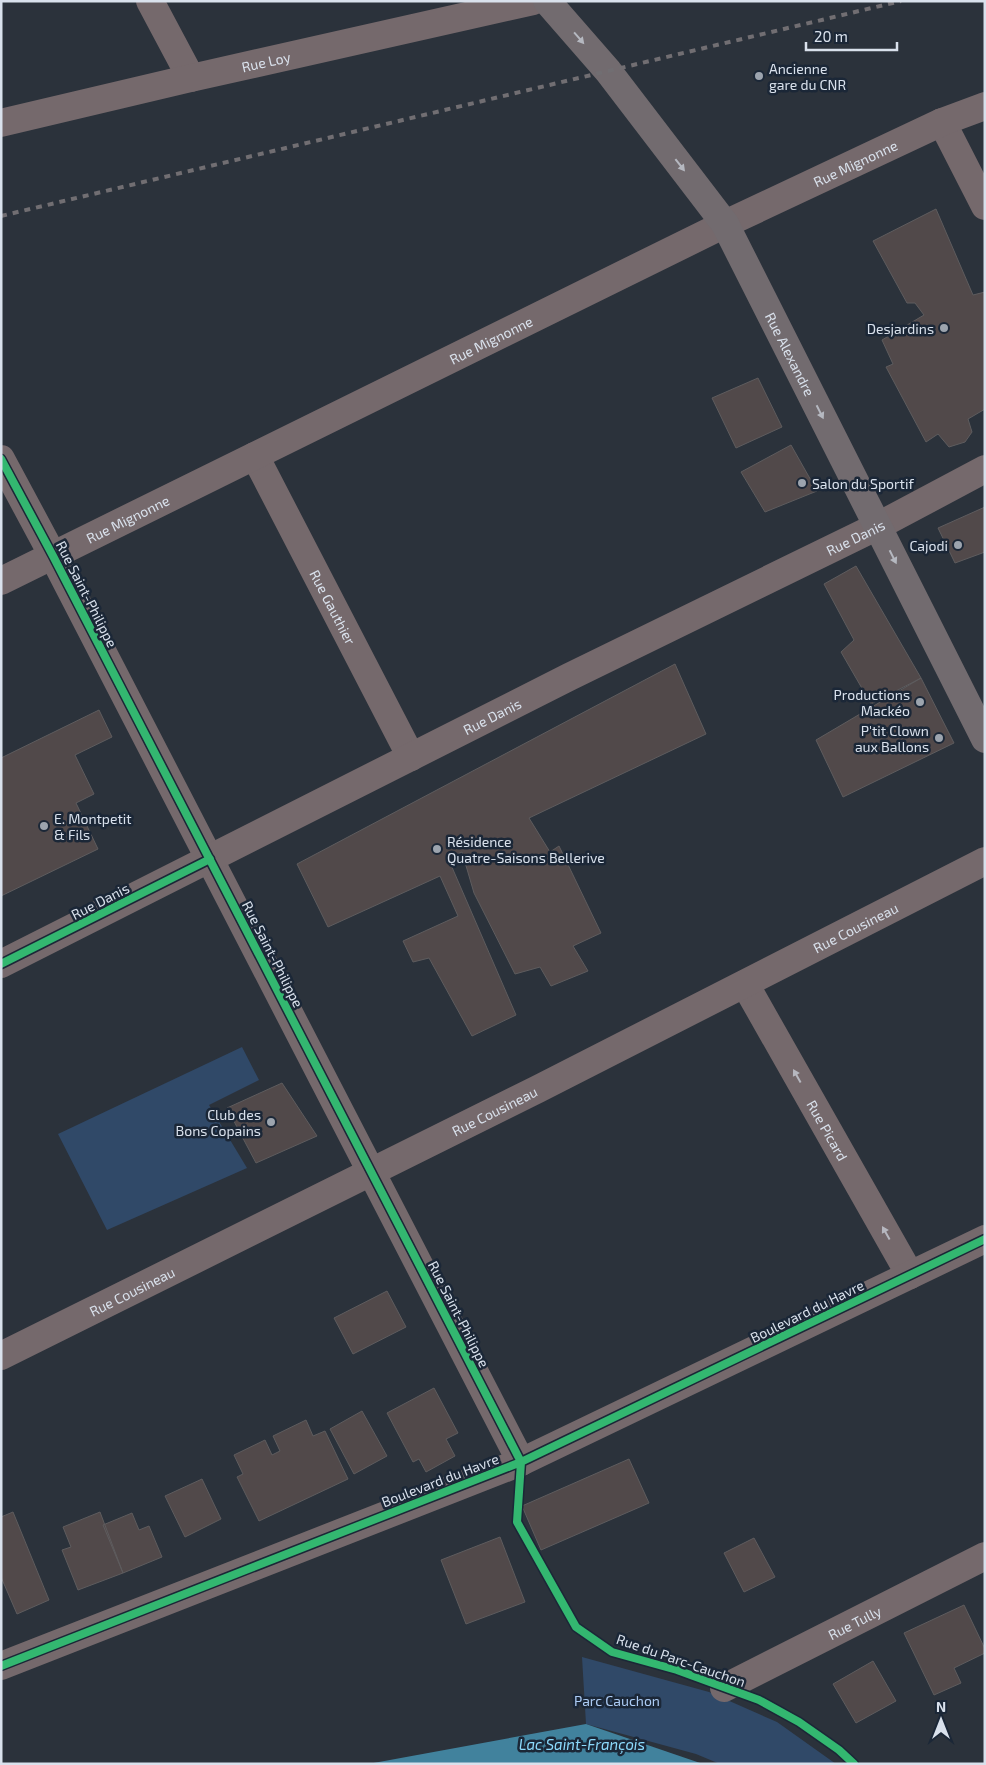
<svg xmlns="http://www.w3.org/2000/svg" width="986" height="1765" font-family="'Exo 2',sans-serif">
<rect width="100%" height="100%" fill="#2b323b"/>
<path fill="#304968" d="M242 1047 259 1080 209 1105 247 1168 107 1230 58 1134Z
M582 1657 709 1692 777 1722 836 1764H720L696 1754 586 1724Z"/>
<path fill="#41829d" d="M586 1724 703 1764H368Z"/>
<path fill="#51494a" stroke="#5e5c5e" d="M936 209 973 295 985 292V409L968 419 972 432 965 442 949 447 938 434 926 442 886 367 893 364 882 340 924 315 915 303H907L873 241Z
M758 378 782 427 736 448 712 398Z
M791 445 817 491 765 512 741 472Z
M985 507V552L955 563 938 528Z
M856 566 921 678 871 704 841 652 854 640 824 584Z
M675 664 706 734 529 818 550 852 559 846 601 933 573 946 588 971 551 986 540 967 515 974 474 893 462 852 448 858 516 1015 472 1036 429 958 413 962 403 941 458 916 440 876 328 927 297 864Z
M921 678 954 743 843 797 816 740Z
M99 710 112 737 75 755 94 794 76 803 98 849 1 896V758Z
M282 1083 317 1136 256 1163 227 1108Z
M387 1291 406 1327 353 1354 334 1318Z
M434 1388 458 1433 446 1439 455 1456 426 1472 419 1459 413 1462 387 1413Z
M362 1411 387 1456 354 1474 330 1429Z
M306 1420 313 1436 325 1431 348 1479 259 1521 237 1477 243 1474 234 1455 265 1440 272 1455 280 1451 273 1436Z
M629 1459 649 1503 541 1550 522 1506Z
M202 1479 221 1519 185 1537 165 1496Z
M13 1512 49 1600 17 1614 1 1577V1517Z
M100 1512 123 1573 78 1590 62 1550 71 1547 63 1527Z
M132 1513 139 1530 149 1526 162 1557 123 1573 103 1525Z
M500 1537 525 1602 466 1624 441 1560Z
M754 1538 775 1577 744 1592 724 1553Z
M964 1605 985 1649V1653L954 1668 961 1683 934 1695 904 1633Z
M873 1661 896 1701 856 1723 833 1684Z"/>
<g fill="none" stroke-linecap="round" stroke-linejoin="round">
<g stroke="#75696c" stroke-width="28">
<path d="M150 1 191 78"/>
<path d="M942 122 985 206"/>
<path id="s1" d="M1 123 191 78 533 1"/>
<path id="s2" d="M255 456 411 757"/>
<path d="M1 459 53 556 521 1462"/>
<path id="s3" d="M1 581 725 224 942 122 985 106"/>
<path id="s4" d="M1 964 569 677 878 526 985 469"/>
<path id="s5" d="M745 984 910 1275"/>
<path id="s6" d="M1 1356 538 1089 985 861"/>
<path d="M1 1666 521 1462 985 1239"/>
<path id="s7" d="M724 1688 985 1556"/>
</g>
<path stroke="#726b6f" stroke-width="28" id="s8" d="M547 1 608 71 725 224 985 739"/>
<path stroke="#716e72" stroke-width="4" stroke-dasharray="6 6" stroke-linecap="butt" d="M1 216 901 1"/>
<g stroke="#1b2737" stroke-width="11">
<path id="cycleway" d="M1 459 53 556 521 1462
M1 964 210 859
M521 1462 517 1522 576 1627 612 1652 677 1670 759 1700 799 1722 839 1750 854 1764
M1 1666 521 1462 985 1239"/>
</g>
<use href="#cycleway" stroke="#33b770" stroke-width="8"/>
</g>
<defs><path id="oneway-solid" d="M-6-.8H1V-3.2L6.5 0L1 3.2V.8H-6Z" transform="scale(1.25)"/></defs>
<g fill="#b5b8c0">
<use href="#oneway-solid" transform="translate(579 38) rotate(49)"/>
<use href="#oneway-solid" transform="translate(680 165) rotate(52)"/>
<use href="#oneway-solid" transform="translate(820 412) rotate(63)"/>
<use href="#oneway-solid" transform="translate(893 557) rotate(63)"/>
</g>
<g fill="#b6b7bf">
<use href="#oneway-solid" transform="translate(797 1076) rotate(-119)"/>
<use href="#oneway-solid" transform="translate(886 1233) rotate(-119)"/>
</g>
<g fill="#9ca4ae" stroke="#1b2737" stroke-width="2">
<circle cx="759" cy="76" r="5"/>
<circle cx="944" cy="328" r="5"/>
<circle cx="802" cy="483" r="5"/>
<circle cx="958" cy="545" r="5"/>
<circle cx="920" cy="702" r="5"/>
<circle cx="939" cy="738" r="5"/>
<circle cx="44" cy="826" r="5"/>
<circle cx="437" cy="849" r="5"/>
<circle cx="271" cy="1122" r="5"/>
</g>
<g text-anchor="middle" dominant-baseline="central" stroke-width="5" stroke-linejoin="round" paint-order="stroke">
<g font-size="14" fill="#d9e1ec" stroke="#1b2737">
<text stroke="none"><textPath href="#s1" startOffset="272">Rue Loy</textPath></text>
<text stroke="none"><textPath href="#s3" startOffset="951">Rue Mignonne</textPath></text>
<text stroke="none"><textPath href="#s3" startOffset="546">Rue Mignonne</textPath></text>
<text stroke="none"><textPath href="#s8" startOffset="431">Rue Alexandre</textPath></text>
<text stroke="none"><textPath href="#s3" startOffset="141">Rue Mignonne</textPath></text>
<text stroke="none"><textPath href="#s4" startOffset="955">Rue Danis</textPath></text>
<text transform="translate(87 594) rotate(63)">Rue Saint-Philippe</text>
<text stroke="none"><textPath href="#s2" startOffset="170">Rue Gauthier</textPath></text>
<text stroke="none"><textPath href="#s4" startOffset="550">Rue Danis</textPath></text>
<text transform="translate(100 901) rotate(-27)">Rue Danis</text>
<text stroke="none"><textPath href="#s6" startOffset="956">Rue Cousineau</textPath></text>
<text transform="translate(273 954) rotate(63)">Rue Saint-Philippe</text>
<text stroke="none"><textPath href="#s6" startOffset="551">Rue Cousineau</textPath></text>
<text stroke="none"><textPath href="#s5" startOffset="168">Rue Picard</textPath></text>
<text stroke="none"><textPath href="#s6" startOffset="146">Rue Cousineau</textPath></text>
<text transform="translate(807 1311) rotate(-26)">Boulevard du Havre</text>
<text transform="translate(459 1314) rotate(63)">Rue Saint-Philippe</text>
<text transform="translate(440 1480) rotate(-21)">Boulevard du Havre</text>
<text stroke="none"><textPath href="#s7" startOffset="146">Rue Tully</textPath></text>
<text transform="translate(681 1660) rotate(19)">Rue du Parc-Cauchon</text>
</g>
<g font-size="14" fill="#d9e1ec" stroke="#1b2737" text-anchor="end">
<text x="769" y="68" text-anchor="start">Ancienne<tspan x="769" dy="16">gare du CNR</tspan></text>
<text x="934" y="328">Desjardins</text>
<text x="812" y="483" text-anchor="start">Salon du Sportif</text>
<text x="948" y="545">Cajodi</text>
<text x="910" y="694">Productions<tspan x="910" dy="16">Mackéo</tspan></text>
<text x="929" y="730">P'tit Clown<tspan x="929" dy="16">aux Ballons</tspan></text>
<text x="54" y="818" text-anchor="start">E. Montpetit<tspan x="54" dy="16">&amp; Fils</tspan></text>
<text x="447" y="841" text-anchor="start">Résidence<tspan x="447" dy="16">Quatre-Saisons Bellerive</tspan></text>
<text x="261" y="1114">Club des<tspan x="261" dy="16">Bons Copains</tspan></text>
</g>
<g font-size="14" fill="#acccf5" stroke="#1b2737">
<text x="617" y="1700">Parc Cauchon</text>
</g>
<g font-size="15" font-style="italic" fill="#8cdafc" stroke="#1b2737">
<text x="582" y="1744">Lac Saint-François</text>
</g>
</g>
<rect width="986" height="1765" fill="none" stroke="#d9e1ec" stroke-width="5"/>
<g transform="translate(941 1720)" stroke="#1b2737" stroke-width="4" paint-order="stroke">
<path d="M0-4L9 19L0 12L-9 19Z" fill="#d9e1ec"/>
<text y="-8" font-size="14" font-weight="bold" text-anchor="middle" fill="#d9e1ec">N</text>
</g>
<path d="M806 42v8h91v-8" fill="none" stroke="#d9e1ec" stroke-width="2.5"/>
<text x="814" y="42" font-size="15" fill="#d9e1ec" stroke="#1b2737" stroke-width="4" paint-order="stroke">20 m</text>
</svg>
